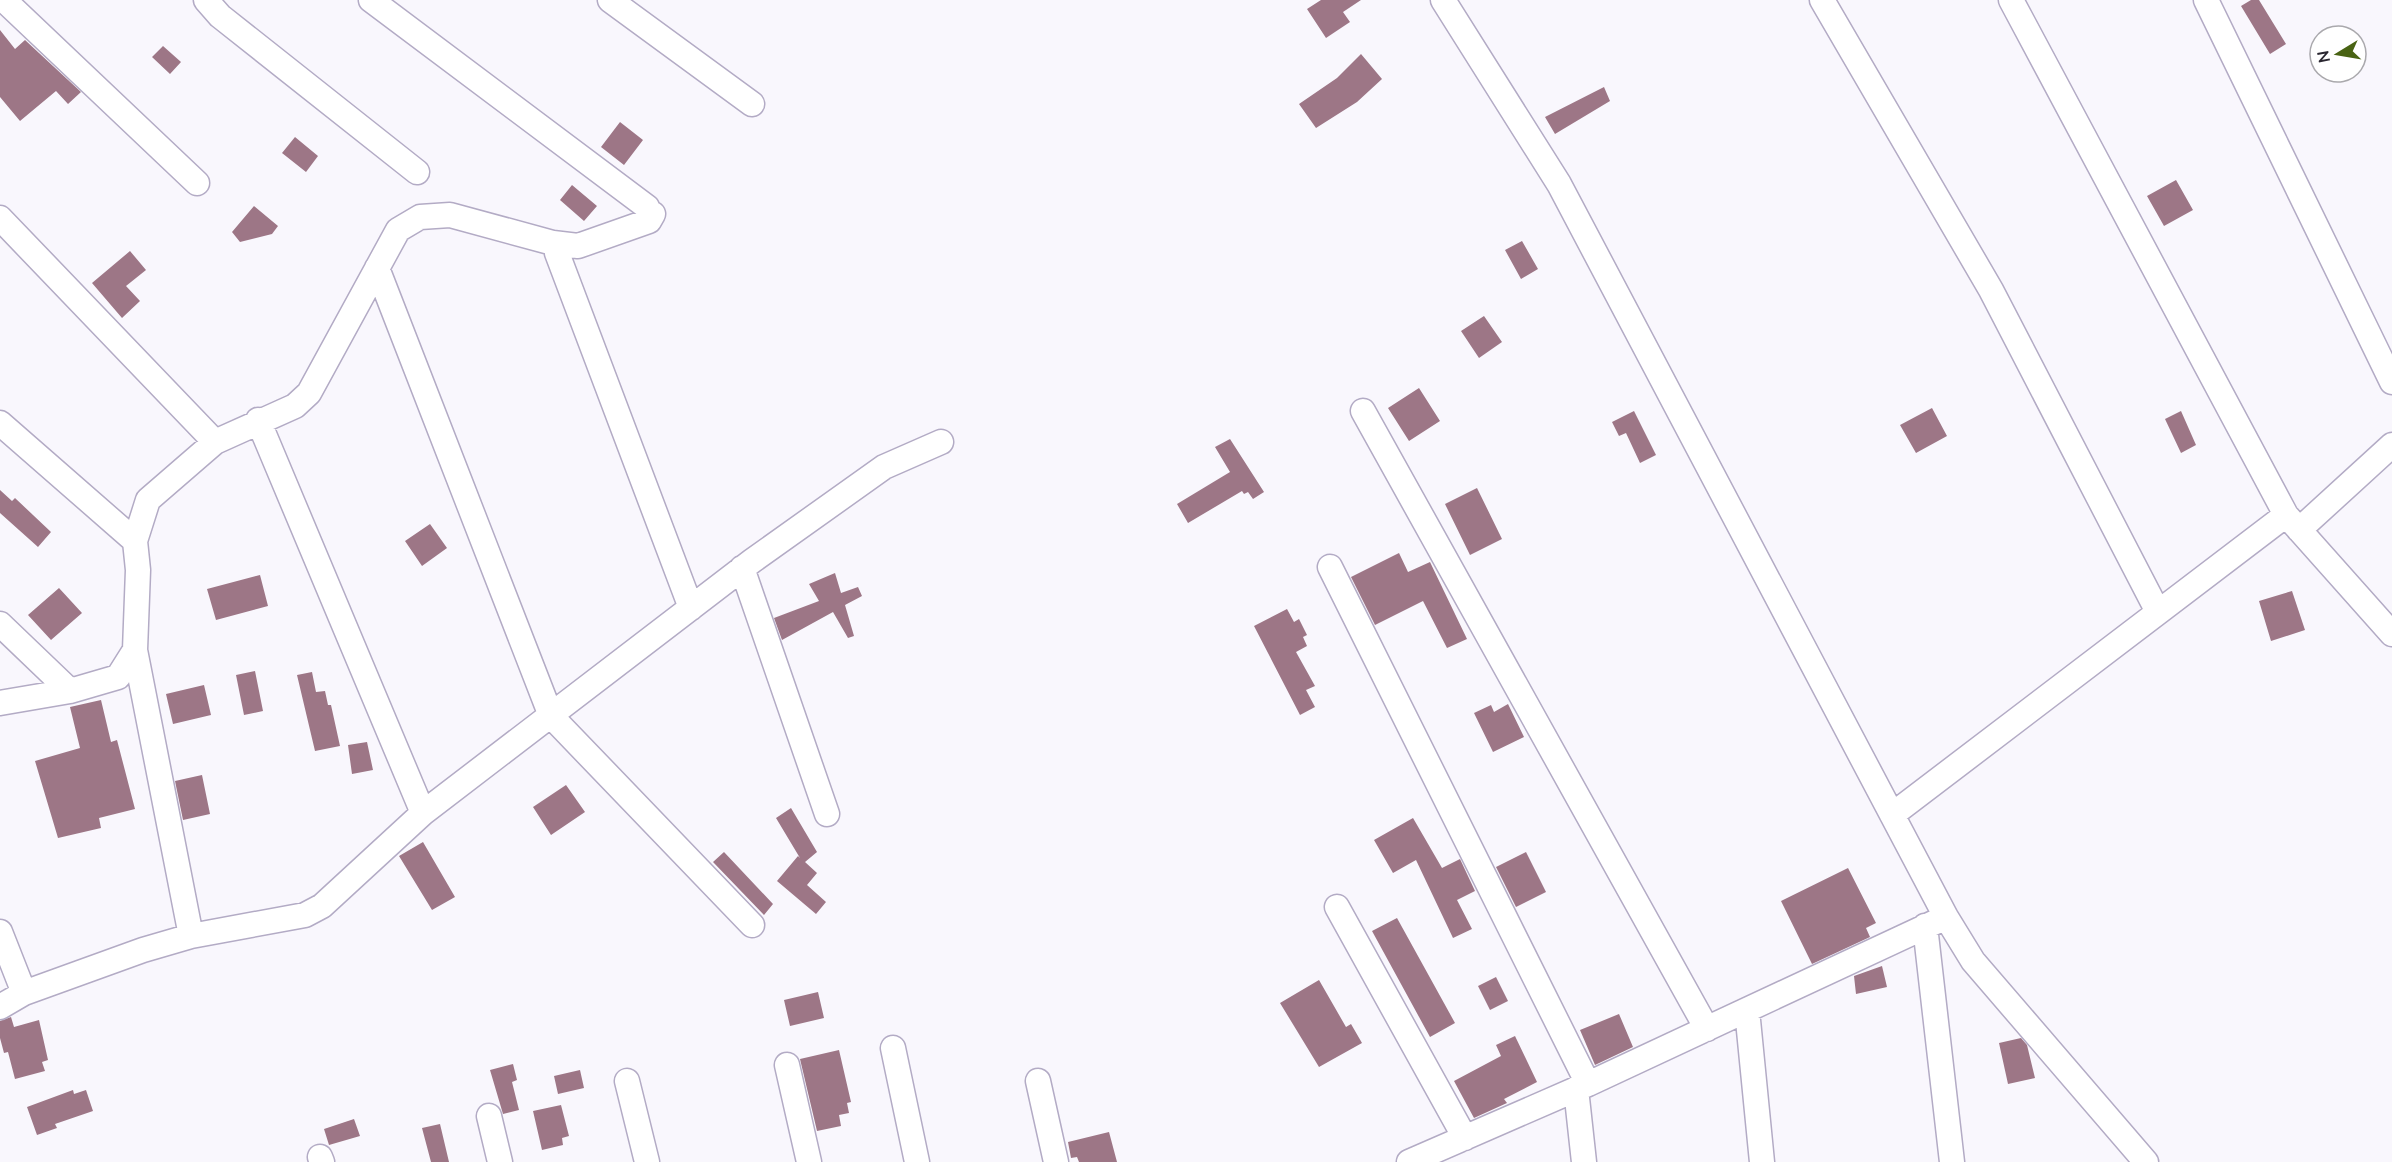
<svg xmlns="http://www.w3.org/2000/svg" width="2392" height="1162" font-family="'Nunito Sans',sans-serif">
<rect width="100%" height="100%" fill="#f9f7fd"/>
<path fill="#9d7686" d="M1321 0H1361L1343 12 1350 22 1326 38 1307 9Z
M2251 0H2259L2286 44 2270 54 2241 6Z
M0 30 15 49 25 40 81 92 68 104 56 91 20 121 0 97Z
M163 46 181 62 170 74 152 57Z
M1361 54 1382 79 1357 102 1316 128 1299 104 1337 78Z
M1604 87 1610 101 1555 134 1545 117Z
M620 122 643 140 624 165 601 147Z
M295 137 318 156 306 172 282 153Z
M2176 180 2193 210 2164 226 2147 196Z
M572 185 597 206 584 221 560 200Z
M254 206 278 226 272 234 240 242 232 232Z
M1522 241 1538 269 1521 279 1505 250Z
M130 251 146 270 126 286 140 301 122 318 92 283Z
M1484 316 1502 342 1479 358 1461 331Z
M1419 388 1440 421 1409 441 1388 408Z
M1932 408 1947 436 1916 453 1900 425Z
M1634 411 1656 455 1640 463 1626 433 1619 436 1612 422Z
M2181 411 2196 445 2181 453 2165 419Z
M1230 439 1264 492 1253 499 1248 492 1244 494 1242 491 1188 523 1177 504 1230 472 1215 447Z
M1477 488 1502 539 1470 555 1445 504Z
M0 490 12 501 15 498 51 532 38 547 0 513Z
M430 524 447 548 422 566 405 541Z
M1399 553 1408 572 1430 562 1467 639 1447 648 1423 601 1375 625 1351 577Z
M835 573 841 593 858 587 862 596 845 605 854 636 848 638 833 612 782 640 774 618 819 601 809 584Z
M260 575 268 606 216 620 207 589Z
M59 588 82 613 51 640 28 615Z
M2292 591 2305 630 2271 641 2259 601Z
M1287 609 1294 622 1299 619 1307 635 1303 637 1307 646 1296 652 1315 686 1306 690 1315 707 1300 715 1254 626Z
M255 671 263 711 244 715 236 675Z
M312 672 316 692 325 691 328 705H331L340 746 315 751 297 675Z
M204 685 211 715 173 724 166 694Z
M101 700 111 742 117 740 135 809 99 818 101 828 58 838 35 761 80 748 70 707Z
M1508 704 1524 737 1493 752 1474 713 1491 705 1494 712Z
M367 742 373 770 352 774 348 745Z
M202 775 210 814 183 820 175 781Z
M566 785 585 812 551 835 533 807Z
M791 808 817 852 805 862 817 873 807 885 826 902 816 914 777 881 798 856 800 858 776 818Z
M1413 818 1442 868 1460 859 1475 891 1457 900 1472 929 1453 938 1416 860 1393 873 1374 840Z
M423 842 455 897 432 910 399 856Z
M724 852 773 904 764 915 713 862Z
M1526 852 1546 892 1516 907 1496 867Z
M1848 868 1876 923 1866 928 1870 937 1812 964 1781 901Z
M1397 918 1455 1023 1430 1037 1372 931Z
M1882 966 1887 987 1856 994 1854 976Z
M1496 977 1508 1001 1490 1010 1478 986Z
M1319 980 1346 1027 1351 1024 1362 1043 1319 1067 1280 1003Z
M818 992 824 1018 790 1026 784 1000Z
M1619 1014 1633 1047 1595 1065 1580 1030Z
M11 1017 14 1027 39 1020 48 1060 42 1062 45 1071 15 1079 8 1052 4 1053 0 1038V1021Z
M1515 1036 1537 1082 1504 1099 1507 1103 1474 1118 1454 1081 1501 1056 1496 1045Z
M2021 1038 2027 1045 2035 1078 2008 1084 1999 1043Z
M839 1050 851 1102 847 1103 849 1113 839 1115 841 1126 817 1131 800 1059Z
M513 1064 517 1080 512 1082 519 1110 503 1114 490 1070Z
M580 1070 584 1088 558 1094 554 1076Z
M73 1090 74 1094 86 1090 93 1111 55 1124 57 1128 37 1135 27 1107Z
M561 1105 569 1136 562 1138 563 1145 542 1150 533 1111Z
M354 1119 360 1136 329 1145 324 1129Z
M440 1124 449 1162H431L422 1128Z
M1109 1132 1117 1162H1079L1077 1157 1071 1158 1068 1142Z"/>
<g fill="none" stroke-linecap="round" stroke-linejoin="round">
<g stroke="#b3abc5" stroke-width="27">
<path id="minor" d="M4 0 197 183
M206 0 220 16 417 172
M371 0 647 207
M610 0 752 104
M1443 0 1559 184 1946 917 1973 961 2146 1162
M1822 0 1991 290 2158 612
M2011 0 2286 515 2392 634
M2206 0 2392 382
M0 218 215 442
M557 253 691 608
M377 268 551 716 752 925
M1363 411 1707 1029
M258 420 423 813
M0 423 135 541
M2299 530 2392 445
M1330 567 1588 1084
M742 568 827 814
M0 624 70 691
M135 650 191 936
M0 703 70 691 118 677 135 650 138 570 135 541 148 500 215 442 295 406 309 393 398 230 420 217 450 215 553 243 578 246 649 221 653 214
M1892 815 2286 515
M1337 907 1465 1138
M1925 926 1952 1162
M0 932 24 993
M0 1007 24 993 143 950 191 936 305 915 322 906 423 813 752 561 884 467 941 442
M1747 1010 1762 1162
M893 1048 917 1162
M787 1065 809 1162
M627 1081 647 1162
M1038 1081 1056 1162
M1576 1089 1584 1162
M489 1116 500 1162
M320 1157 322 1162
M1409 1162 1588 1084 1946 917"/>
</g>
<use href="#minor" stroke="#fff" stroke-width="24"/>
</g>
<g transform="translate(2338 54) rotate(259)"><circle r="28" fill="#ffffff" stroke="#aaa9ad" stroke-width="1.5"/>
<path d="M0-4.5L10 22L0 15L-10 22Z" fill="#496313"/>
<text y="-9" font-size="16" font-weight="bold" text-anchor="middle" fill="#2a2731">N</text>
</g>
</svg>
